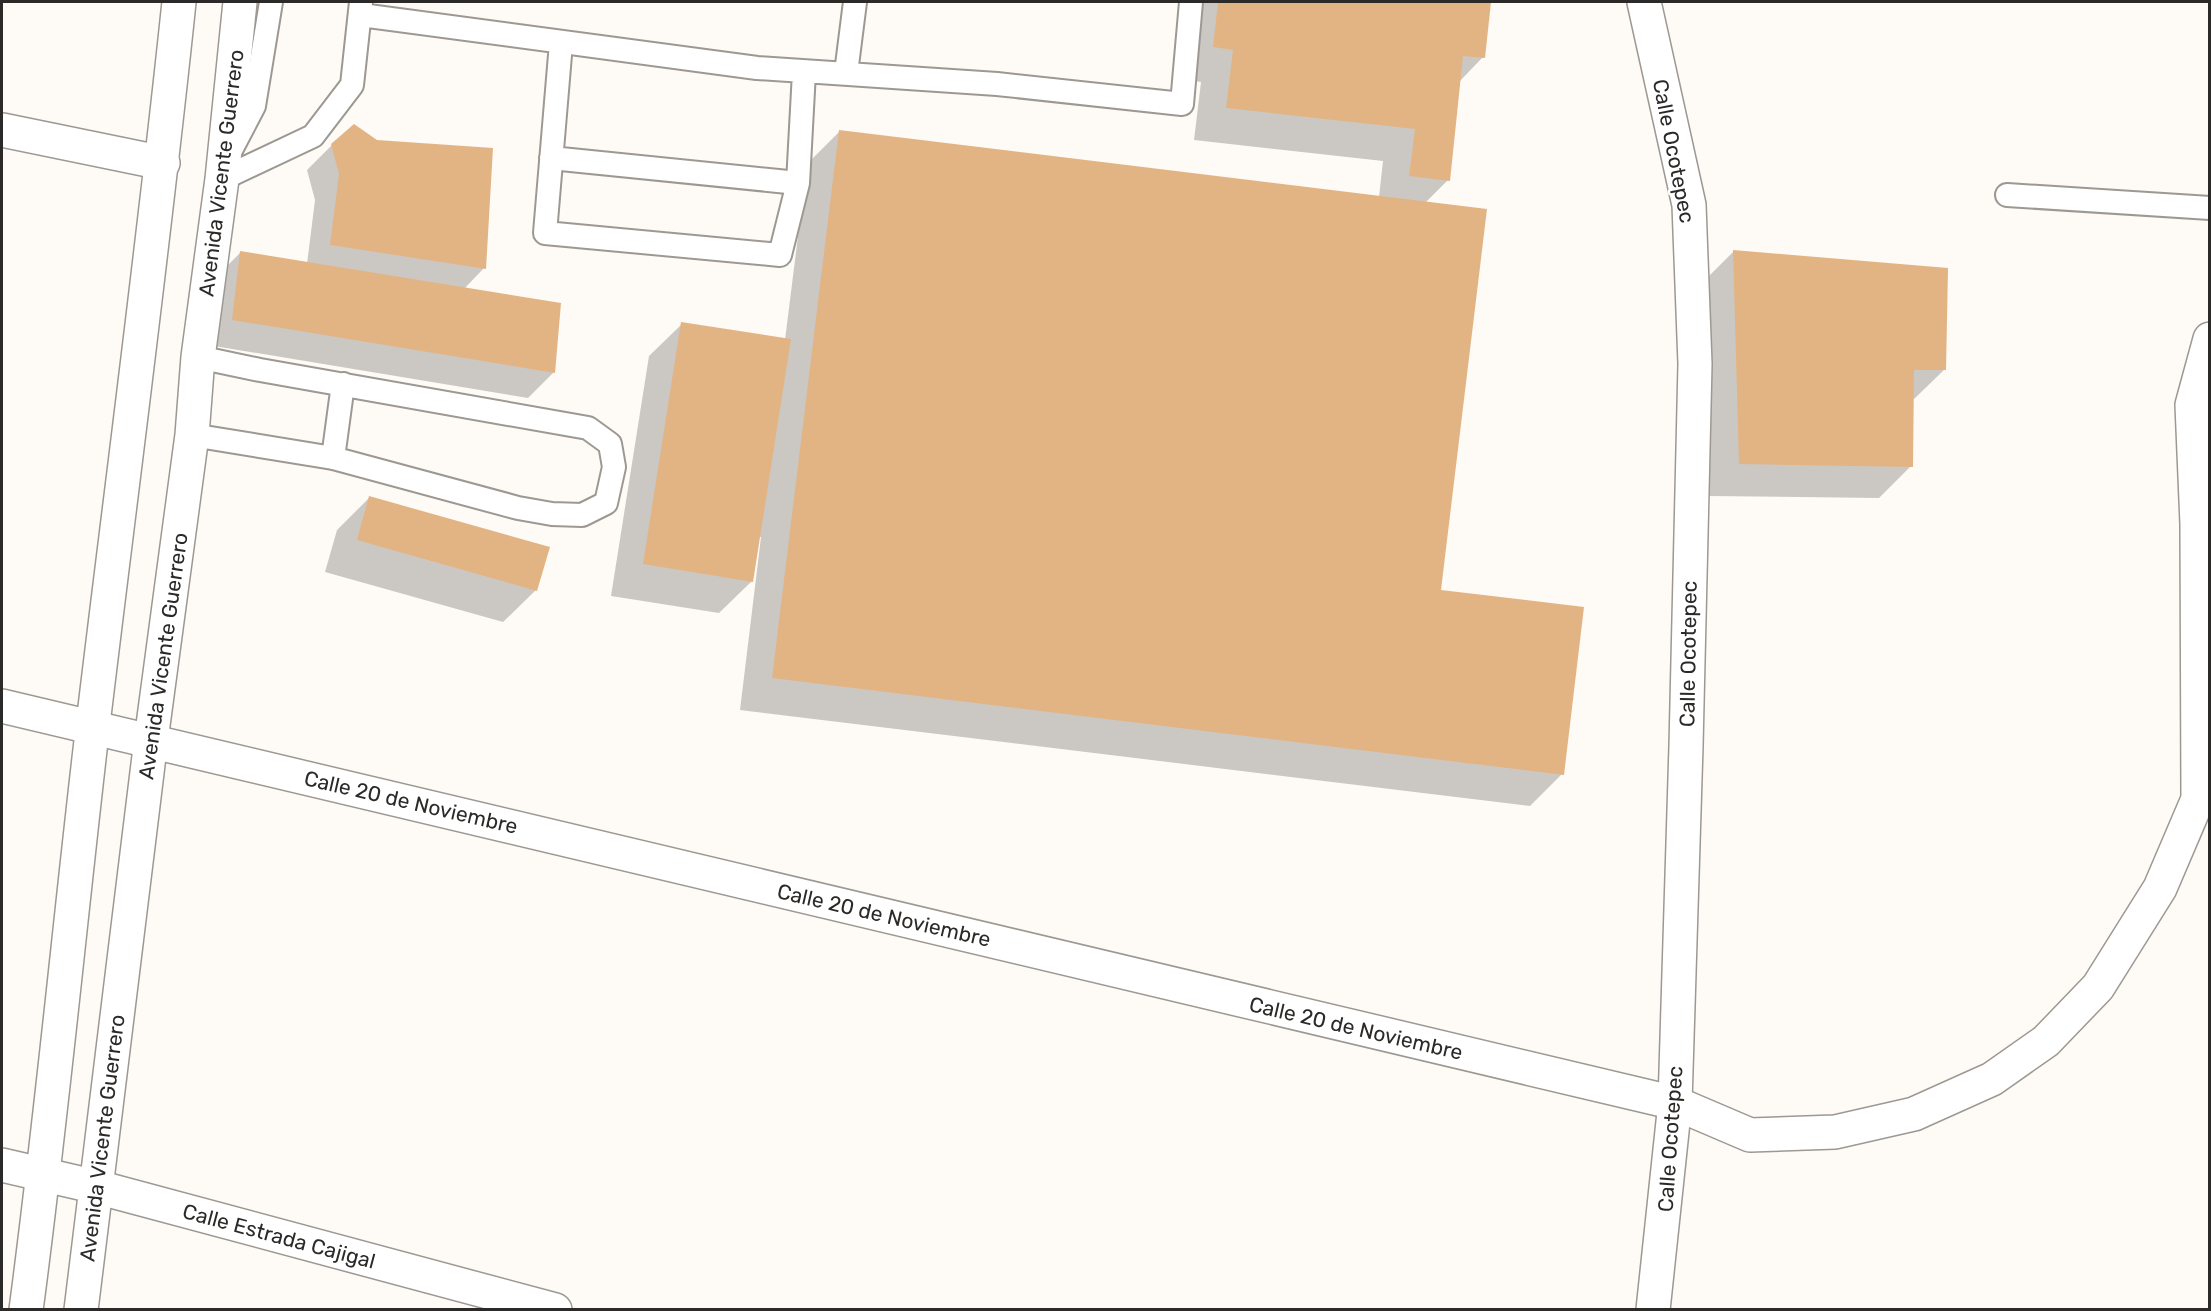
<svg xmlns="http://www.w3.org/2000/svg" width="2211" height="1311" font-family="Rubik,sans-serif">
<rect width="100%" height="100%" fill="#fefaf5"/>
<path fill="#0003" d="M1190 2H1489L1483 57 1459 82 1448 180 1425 203 1439 591 1562 774 1530 806 740 710 761 537H759L752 581 719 613 611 596 649 356 682 324 785 340 807 164 839 132 1379 197 1383 161 1194 140 1201 82 1181 79Z
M332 145 484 268 464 289 560 304 553 373 528 398 208 345 215 278 240 253 307 264 315 200 307 170Z
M1734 251 1945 369 1912 401 1911 466 1879 498 1707 496 1701 284Z
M370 497 536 590 503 622 325 572 337 530Z"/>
<path fill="#e2b484" d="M1218 2H1491L1485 58 1463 56 1450 181 1409 176 1415 129 1226 108 1233 50 1213 47Z
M354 124 377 140 493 148 486 269 330 245 339 174 331 144Z
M839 130 1487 209 1441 590 1584 607 1564 775 772 678Z
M1733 250 1948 268 1946 370H1914L1913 467 1739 464Z
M240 251 561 303 555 373 232 320Z
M681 322 791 339 753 582 643 564Z
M369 496 550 547 537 591 357 540Z"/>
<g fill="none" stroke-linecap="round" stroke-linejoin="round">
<g stroke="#9d9892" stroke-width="26">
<path id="lane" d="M361 15 757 68 997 84 1182 104 1191 2
M561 43 545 233 780 255 798 183 804 72
M846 73 855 2
M230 152 254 106 271 2
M551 158 798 183
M222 179 313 136 352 85 361 2
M2007 195 2210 208
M192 435 333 458 518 508 552 514 582 515 606 503 614 467 610 444 588 428 260 370 198 357
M333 458 343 384"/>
</g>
<g stroke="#9d9892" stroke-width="36">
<path id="street" d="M2 130 163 163
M2 706 1675 1103 1750 1135 1835 1132 1914 1114 1992 1079 2046 1041 2098 987 2160 888 2198 799 2197 524 2192 405 2210 339
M2 1165 97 1187 555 1310"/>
</g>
<g stroke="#9d9892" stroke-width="36">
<path id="secondary" d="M1644 2 1689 205 1695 364 1686 746 1675 1103 1653 1310
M26 1310C52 1115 70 919 93 724 122 483 154 243 179 2
M81 1310 151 740 192 435 198 357 222 179 240 2"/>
</g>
<use href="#lane" stroke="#fff" stroke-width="22"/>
<use href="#street" stroke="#fff" stroke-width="33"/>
<use href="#secondary" stroke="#fff" stroke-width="33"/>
</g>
<g text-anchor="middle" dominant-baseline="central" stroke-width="5" stroke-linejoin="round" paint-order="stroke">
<g font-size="21" fill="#2c2a28" stroke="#fff">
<text transform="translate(1674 151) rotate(79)">Calle Ocotepec</text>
<text transform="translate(221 173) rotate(-83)">Avenida Vicente Guerrero</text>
<text transform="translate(1688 654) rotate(-89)">Calle Ocotepec</text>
<text transform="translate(163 656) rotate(-82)">Avenida Vicente Guerrero</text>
<text transform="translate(411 802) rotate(13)">Calle 20 de Noviembre</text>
<text transform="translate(884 915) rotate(13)">Calle 20 de Noviembre</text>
<text transform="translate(1356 1028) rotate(13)">Calle 20 de Noviembre</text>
<text transform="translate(102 1138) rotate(-83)">Avenida Vicente Guerrero</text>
<text transform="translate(1670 1139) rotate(-86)">Calle Ocotepec</text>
<text transform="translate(279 1236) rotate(15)">Calle Estrada Cajigal</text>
</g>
</g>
<rect width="2211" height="1311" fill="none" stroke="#2c2a28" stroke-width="6"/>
</svg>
